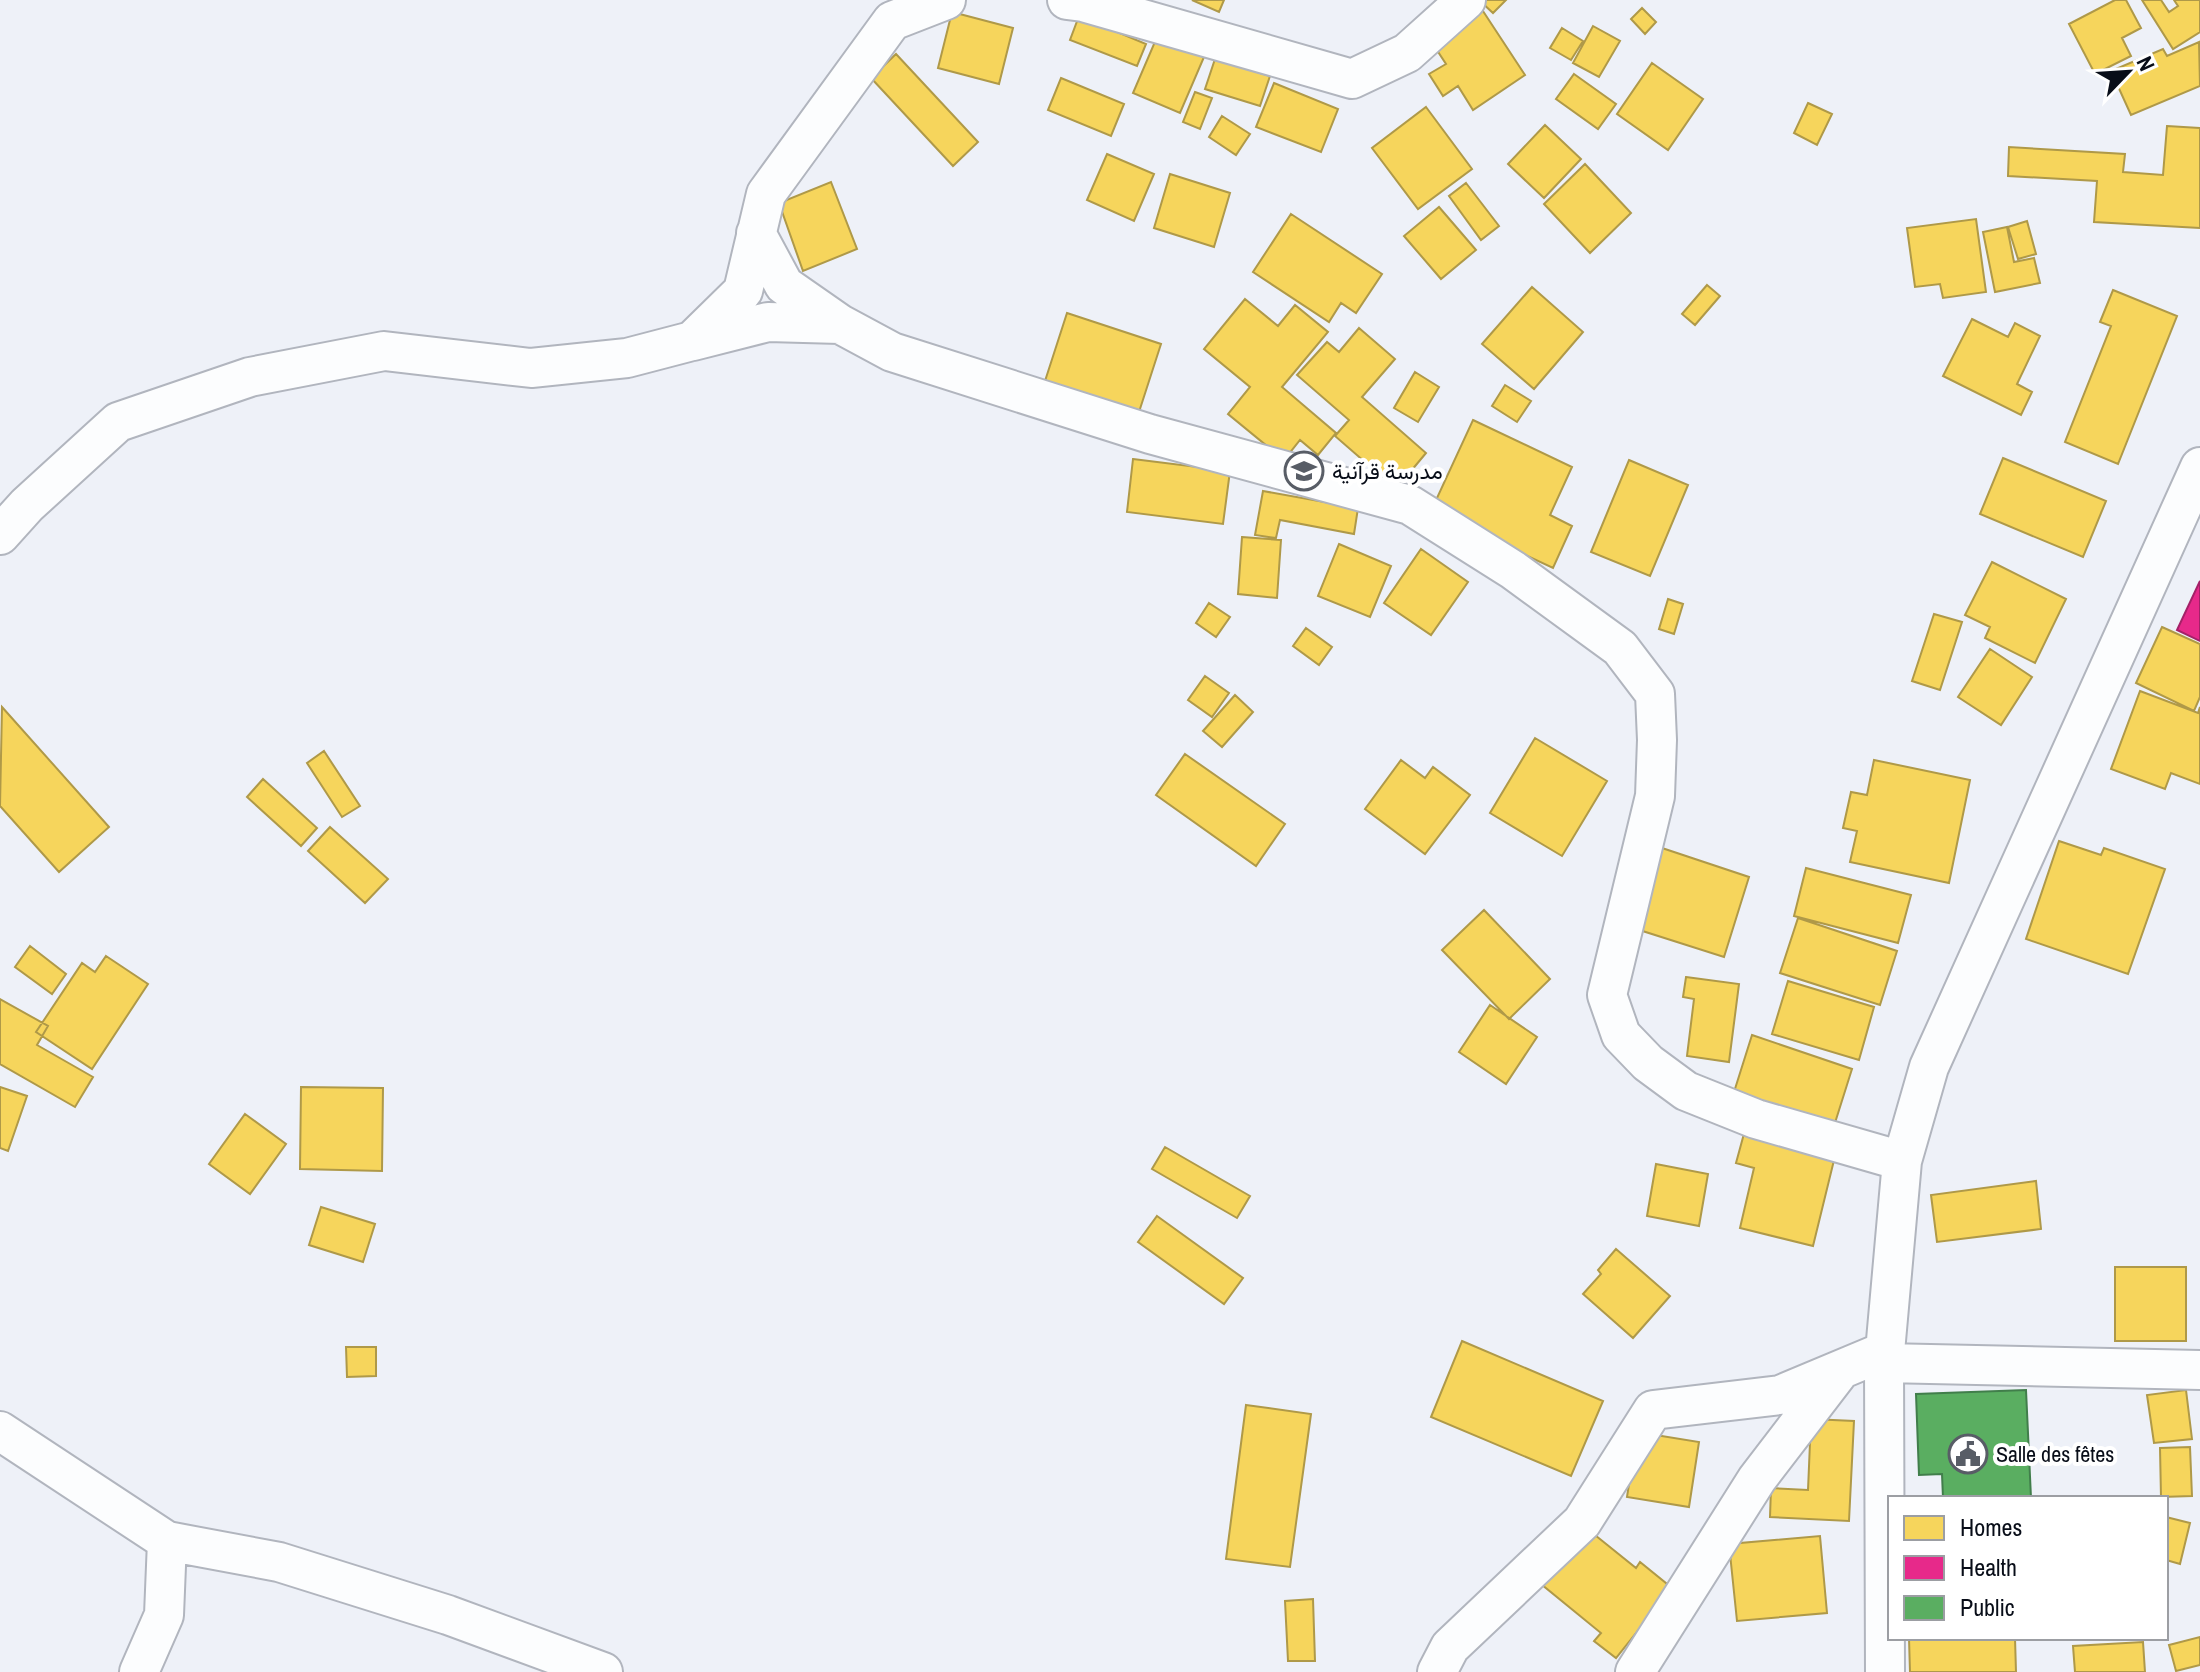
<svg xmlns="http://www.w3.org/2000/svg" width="2200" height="1672" font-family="'Archivo Narrow',Vazirmatn,sans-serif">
<rect width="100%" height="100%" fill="#eef1f8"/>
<path fill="#f6d55c" stroke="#af9948" stroke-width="2" d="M1192 0H1224L1219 12Z
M1479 0H1506L1493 13Z
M2115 0H2126L2141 28 2122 38 2131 56 2095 74 2069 24Z
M2142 0H2161L2169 12 2178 6 2174 0H2200V32L2173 49Z
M1479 5 1525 75 1473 110 1458 86 1443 96 1429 74 1446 64 1429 38Z
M1642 8 1656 22 1645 34 1631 19Z
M952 12 1013 28 999 84 938 68Z
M1079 16 1146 44 1137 66 1070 40Z
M1593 26 1620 41 1599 77 1573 63Z
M1562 28 1583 41 1571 60 1550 48Z
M1157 37 1204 57 1180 113 1133 93Z
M2199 42 2200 86 2131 115 2111 71 2163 49 2167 56Z
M896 54 978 142 953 166 871 78Z
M1215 59 1270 76 1260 106 1205 89Z
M1652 63 1703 99 1668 150 1617 114Z
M1574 74 1616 104 1598 129 1556 99Z
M1061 78 1124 104 1111 136 1048 110Z
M1274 83 1338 109 1321 152 1256 127Z
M1195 92 1212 98 1200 129 1183 122Z
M1808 103 1832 114 1817 145 1794 133Z
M1426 107 1472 169 1418 209 1372 148Z
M1222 116 1250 134 1236 155 1209 137Z
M1545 125 1581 159 1544 198 1508 164Z
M2167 126 2200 128V228L2094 222 2097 181 2008 176 2009 147 2125 154 2123 172 2163 175Z
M1107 154 1154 174 1134 221 1087 200Z
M1585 164 1631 213 1590 253 1544 204Z
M1170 174 1230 193 1214 247 1154 228Z
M831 182 857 249 803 271 779 203Z
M1466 183 1499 226 1481 240 1449 196Z
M1439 207 1476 250 1441 279 1404 236Z
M1291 214 1382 274 1356 313 1341 303 1329 322 1253 272Z
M1976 219 1986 292 1943 298 1940 284 1915 287 1907 228Z
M2027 221 2036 254 2018 259 2008 227Z
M2007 227 2014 262 2034 258 2040 283 1995 292 1983 232Z
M1707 285 1720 296 1695 325 1682 314Z
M1532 287 1583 332 1534 389 1482 344Z
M2113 290 2177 316 2118 464 2065 442 2111 326 2100 322Z
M1245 299 1278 326 1295 305 1328 332 1282 387 1336 433 1318 455 1300 440 1284 460 1228 414 1250 387 1204 349Z
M1067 313 1161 344 1139 412 1045 381Z
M1972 319 2008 337 2015 323 2040 336 2017 384 2032 392 2021 415 1943 376Z
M1359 328 1395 359 1362 397 1426 453 1396 489 1335 436 1349 420 1297 375 1327 342 1339 352Z
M1415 372 1439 387 1418 422 1394 408Z
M1505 385 1531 401 1517 422 1492 406Z
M1473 420 1572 467 1550 515 1572 526 1553 568 1431 511Z
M2003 458 2106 501 2083 557 1980 514Z
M1133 459 1230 471 1223 524 1127 512Z
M1629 460 1688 485 1650 576 1591 552Z
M1263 491 1358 508 1354 534 1280 520 1276 538 1255 535Z
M1242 537 1281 540 1277 598 1238 594Z
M1339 544 1391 566 1370 617 1318 596Z
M1421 549 1468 582 1431 635 1384 603Z
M1992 562 2066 599 2035 663 1985 638 1990 627 1965 615Z
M1668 599 1683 604 1674 634 1659 629Z
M1209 603 1230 617 1216 637 1196 623Z
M1934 614 1962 622 1940 690 1912 681Z
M2162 627 2200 644V697L2194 711 2136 683Z
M1306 628 1332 647 1319 665 1293 646Z
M1990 649 2032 677 2001 725 1958 697Z
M1205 676 1229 693 1212 717 1188 700Z
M2140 691 2198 713 2200 707V784L2171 773 2165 789 2111 769Z
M1235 695 1253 712 1222 747 1203 731Z
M2 707 109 827 59 872 0 806Z
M1535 738 1607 781 1562 856 1490 813Z
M324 751 360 806 342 817 307 763Z
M1185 754 1285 824 1256 866 1156 795Z
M1401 760 1425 778 1433 767 1470 795 1425 854 1365 809Z
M1874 760 1970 780 1949 883 1850 862 1857 831 1843 828 1851 792 1867 795Z
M263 779 317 828 301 846 247 797Z
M330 827 388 879 365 903 308 851Z
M2059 841 2101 855 2104 848 2165 869 2128 974 2026 939Z
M1656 846 1749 877 1724 957 1630 927Z
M1806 868 1911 895 1898 943 1794 916Z
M1484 910 1550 979 1509 1019 1442 950Z
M1798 918 1897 951 1880 1005 1780 973Z
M30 946 66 974 52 994 15 967Z
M106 956 148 984 92 1069 36 1032 82 963 95 972Z
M1686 977 1739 984 1729 1062 1687 1056 1694 999 1683 997Z
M1788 981 1874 1007 1859 1060 1772 1034Z
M0 999 48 1026 37 1045 93 1077 75 1107 0 1064Z
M1490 1005 1537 1037 1506 1084 1459 1052Z
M1752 1035 1852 1069 1834 1126 1734 1092Z
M0 1087 27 1096 8 1151 0 1148Z
M301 1087 383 1088 382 1171 300 1169Z
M245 1114 286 1144 250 1194 209 1164Z
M1745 1130 1836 1152 1813 1246 1740 1228 1754 1168 1736 1163Z
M1165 1147 1250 1196 1237 1218 1152 1169Z
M1656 1164 1708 1174 1699 1226 1647 1216Z
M2036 1181 2041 1229 1937 1242 1931 1195Z
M321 1207 375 1224 363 1262 309 1245Z
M1157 1216 1243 1278 1224 1304 1138 1242Z
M1616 1249 1670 1296 1633 1338 1583 1294 1601 1274 1598 1270Z
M2115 1267H2186V1341H2115Z
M1462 1341 1603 1401 1571 1476 1431 1417Z
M346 1347H376V1376L347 1377Z
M2186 1390 2192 1439 2154 1443 2147 1395Z
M1246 1405 1311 1414 1290 1567 1226 1559Z
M1811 1419 1854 1421 1849 1521 1770 1517 1771 1488 1808 1490Z
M1637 1432 1699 1442 1689 1507 1627 1497Z
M2190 1447 2192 1496 2161 1497 2160 1448Z
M2166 1517 2190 1523 2180 1564 2166 1560Z
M1585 1527 1636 1568 1640 1562 1672 1588 1616 1658 1594 1641 1601 1633 1541 1584Z
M1820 1536 1827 1613 1737 1621 1729 1544Z
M1313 1599 1315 1661H1288L1285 1601Z
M2200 1637V1665L2176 1671 2169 1645Z
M1909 1638H2015L2016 1672H1910Z
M2143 1642 2145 1672H2075L2073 1646Z"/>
<path fill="#e7298a" stroke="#a42168" stroke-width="2" d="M2200 581V641L2177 630Z"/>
<path fill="#5aae61" stroke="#417e4b" stroke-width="2" d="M2026 1390 2031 1498H1943L1942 1474 1919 1475 1916 1394Z"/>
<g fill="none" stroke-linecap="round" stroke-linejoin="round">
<g stroke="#b1b5be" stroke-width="42">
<path id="minor" d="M1067 0 1083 2 1352 79 1407 53 1466 0
M756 233 784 285 840 324 892 352 1150 434 1410 505 1513 570 1620 648 1655 694 1657 740 1655 796 1607 995 1621 1035 1648 1063 1686 1091 1756 1119 1902 1161
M693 341 768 322 840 324
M0 535 27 505 118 422 250 377 384 351 531 368 627 358 692 341 743 291 766 194 892 21 946 0
M1884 1363 2200 1370
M0 1431 167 1541 164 1615 139 1672
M167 1541 279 1562 448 1615 603 1672
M1437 1672 1450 1647 1582 1522 1653 1410 1780 1395 1885 1351
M1635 1672 1757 1479 1839 1372
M1885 1672 1884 1363 1902 1161 1929 1067 2200 467"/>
</g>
<use href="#minor" stroke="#fcfdfe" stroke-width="38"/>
</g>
<defs>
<g id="school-ring" transform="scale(2)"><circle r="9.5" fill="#fff" stroke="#585d66" stroke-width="1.5"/><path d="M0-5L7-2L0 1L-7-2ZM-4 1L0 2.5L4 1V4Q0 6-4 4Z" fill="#585d66"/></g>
<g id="civic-ring" transform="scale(2)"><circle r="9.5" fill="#fff" stroke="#585d66" stroke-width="1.5"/><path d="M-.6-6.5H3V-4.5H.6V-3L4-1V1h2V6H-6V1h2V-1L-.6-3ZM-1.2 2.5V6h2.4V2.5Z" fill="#585d66"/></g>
</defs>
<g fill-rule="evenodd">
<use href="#school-ring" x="1304" y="471"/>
<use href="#civic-ring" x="1968" y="1454"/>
</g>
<g text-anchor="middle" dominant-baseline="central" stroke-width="8" stroke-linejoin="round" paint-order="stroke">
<g font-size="22" fill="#080d18" stroke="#fff" text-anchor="start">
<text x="1332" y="471">مدرسة قرآنية</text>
<text x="1996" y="1454">Salle des fêtes</text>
</g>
</g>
<rect x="1888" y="1496" width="280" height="144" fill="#ffffff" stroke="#9c9ea3" stroke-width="2"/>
<rect x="1904" y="1516" width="40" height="24" fill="#f6d55c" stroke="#9c9ea3" stroke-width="2"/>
<text x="1960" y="1536" font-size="24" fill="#080d18">Homes</text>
<rect x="1904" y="1556" width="40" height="24" fill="#e7298a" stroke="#9c9ea3" stroke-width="2"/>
<text x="1960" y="1576" font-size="24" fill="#080d18">Health</text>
<rect x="1904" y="1596" width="40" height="24" fill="#5aae61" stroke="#9c9ea3" stroke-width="2"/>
<text x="1960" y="1616" font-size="24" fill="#080d18">Public</text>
<g transform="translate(2128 72) rotate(65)" stroke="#ffffff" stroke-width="6" paint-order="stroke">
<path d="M0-6L14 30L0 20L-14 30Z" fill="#080d18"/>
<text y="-12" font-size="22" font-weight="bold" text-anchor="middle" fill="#080d18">N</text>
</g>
</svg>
